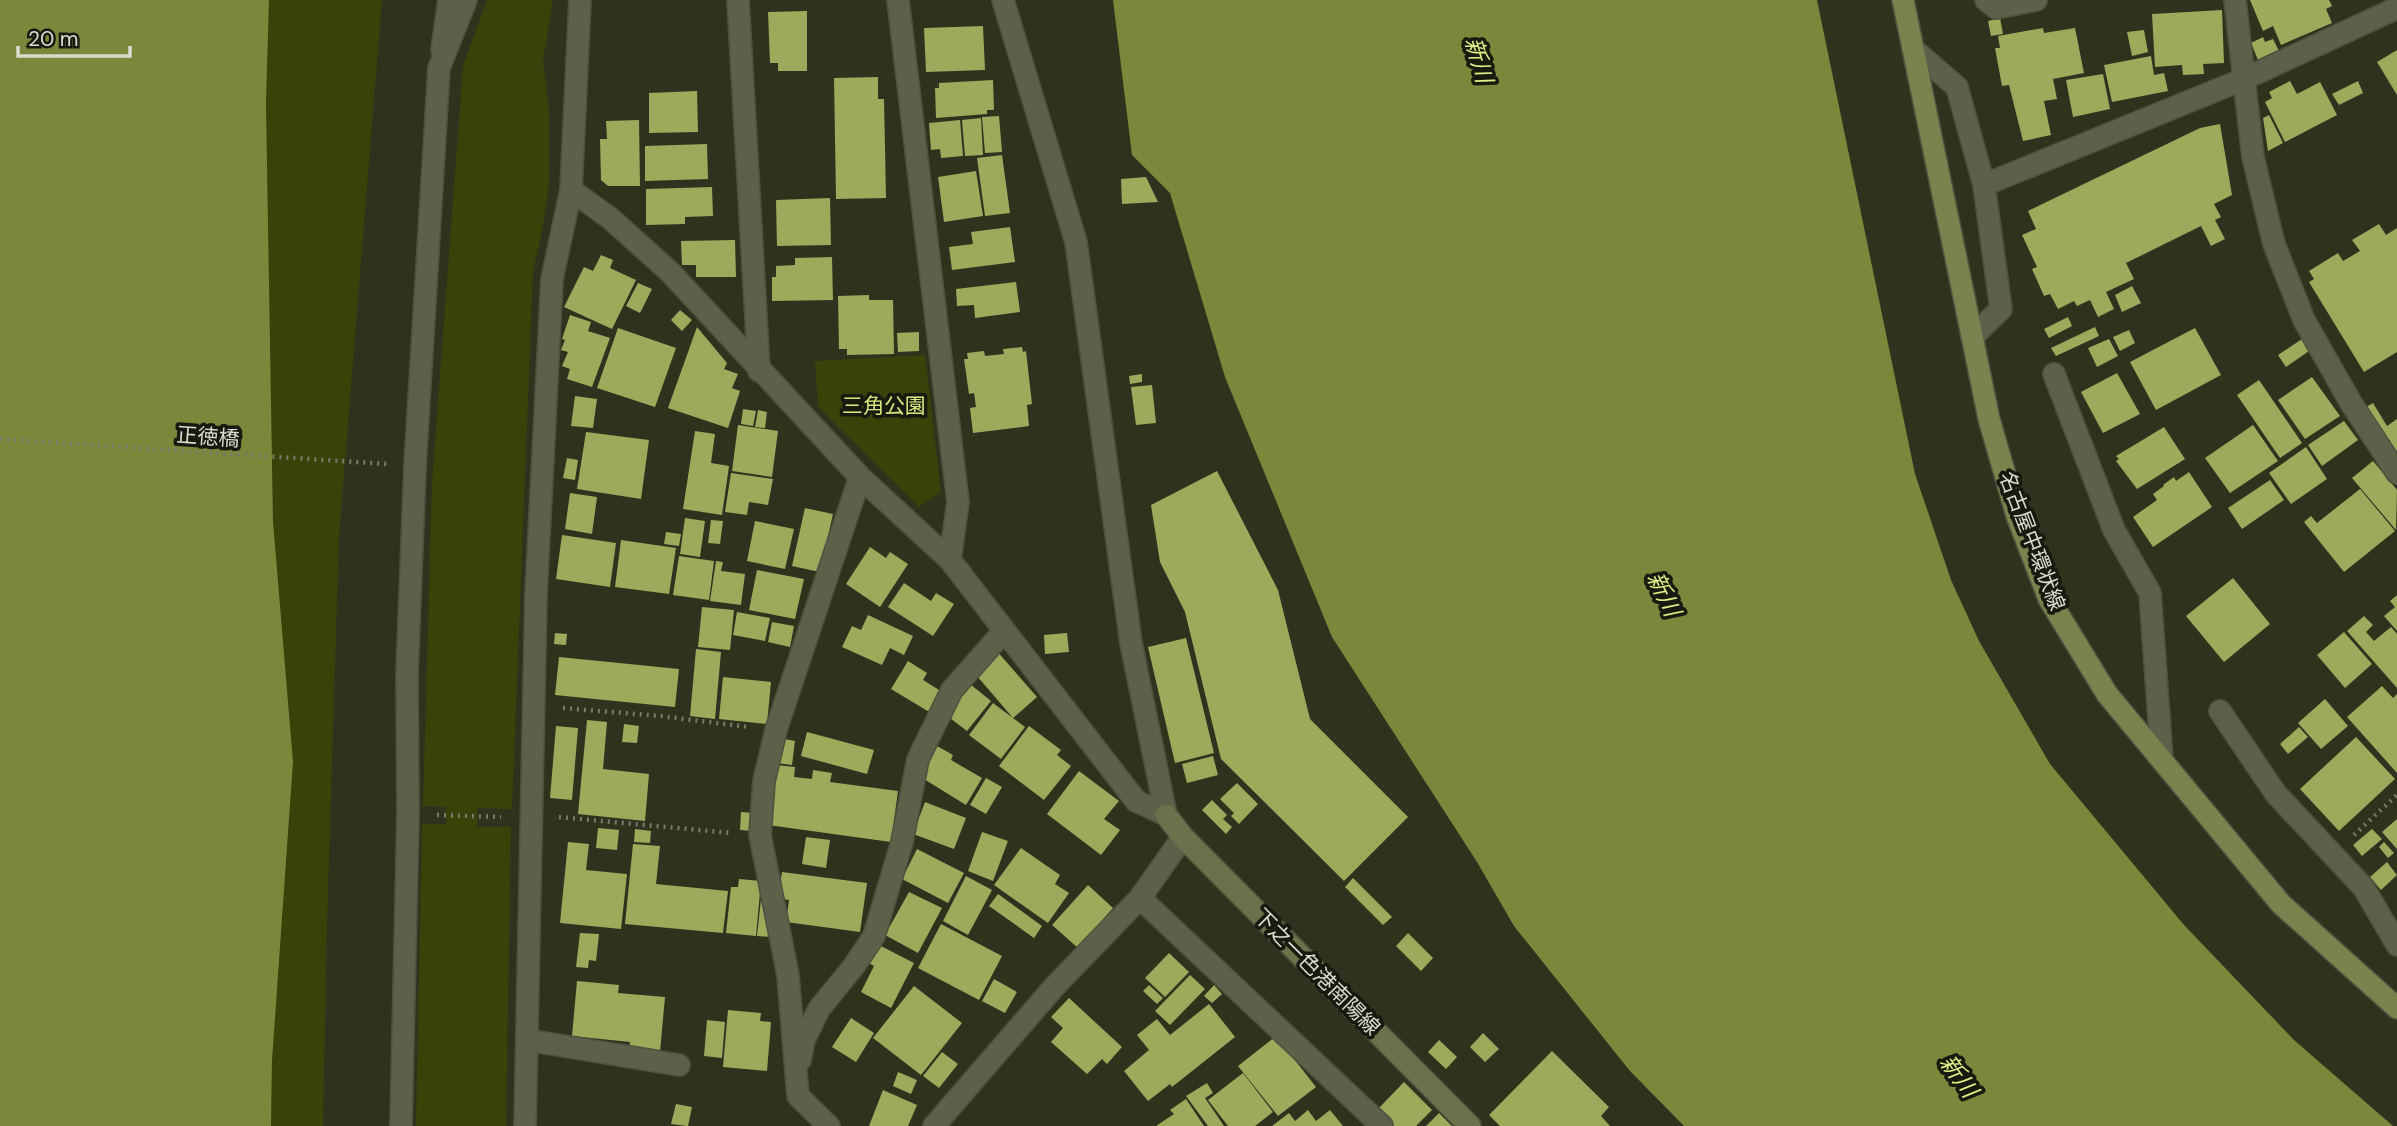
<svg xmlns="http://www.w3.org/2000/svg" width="2397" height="1126" font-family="'DM Sans','Noto Sans JP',sans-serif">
<rect width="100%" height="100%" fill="#2f331e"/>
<path fill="#3a4109" d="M269 0H382L339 536 327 925 323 1126H271L272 1061 293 762 273 521 266 103Z
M487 0H553L543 61 549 110V184L543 227 533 271 512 809 477 808V827H511L506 1126H416L422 824H446V807L423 806 432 483 463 66Z
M925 355 941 492 919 507 818 407 815 361Z"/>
<path fill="#7b873a" d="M0 0H269L266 103 273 521 293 762 272 1061 271 1126H0Z
M1113 0H1817L1915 474 1951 580 1979 641 2050 764 2184 925 2294 1040 2393 1126H1684L1630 1071 1514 926 1477 862 1332 637 1225 377 1170 193 1132 155Z"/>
<path fill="#9caa5c" d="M2250 0H2329L2332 6 2326 9 2332 23 2281 45 2273 26 2263 31Z
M2222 10 2224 63 2203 64 2204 74 2183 75 2182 65 2155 67 2152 14Z
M807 11V71H778V63H770L768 12Z
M2000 18 2003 34 1991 36 1988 21Z
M983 26 985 70 926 72 924 28Z
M2043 28 2044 33 2075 28 2084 73 2053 79 2057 99 2044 101 2051 135 2023 141 2009 85 2002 86 1995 48H2000L1998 36Z
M2144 30 2148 52 2132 56 2127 32Z
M2263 37 2265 42 2273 39 2279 51 2258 60 2251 43Z
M2397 50V95L2377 62Z
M2151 56 2154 75 2164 73 2168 91 2112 102 2104 65Z
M2103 74 2110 109 2073 117 2066 80Z
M878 77V99H884L886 198 836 199 834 78Z
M993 80 994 110H987V114L936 118 935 88H939V83Z
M2290 81 2297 94 2320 82 2337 115 2285 142 2265 102 2272 98 2269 92Z
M2358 81 2363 93 2339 105 2332 94Z
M697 91 698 132 649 133V93Z
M2269 115 2283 143 2268 151 2263 118Z
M999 116 1002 152 985 153 982 117Z
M981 118 983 155 965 156 962 120Z
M639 120 640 186H608L601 180 600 139H607L606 121Z
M960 120 963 156 941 158 940 149 931 150 929 123Z
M2220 124 2232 195 2214 204 2221 217 2215 220 2225 239 2211 246 2201 226 2126 263 2134 279 2106 292 2114 309 2098 317 2090 300 2077 306 2074 301 2058 309 2050 294 2044 296 2032 269 2037 267 2022 235 2036 229 2028 211 2200 128Z
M707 144 708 179 645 181V146Z
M1002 155 1010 213 985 216 977 158Z
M976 171 983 216 944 222 938 177Z
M1146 177 1158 202 1122 204 1121 179Z
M712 187 713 216 685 217V224L646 225V189Z
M830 198 831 245 777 246 776 200Z
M2379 224 2386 235 2397 228V352L2364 372 2309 282 2314 279 2309 271 2338 253 2343 261 2360 251 2352 240Z
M1010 227 1015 262 952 270 949 247 973 244 971 232Z
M735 240 736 277H696V265H682L681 241Z
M601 255 613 260 610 268 636 280 612 329 564 307 584 267 593 271Z
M832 257 833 300 772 301V277H776V266L795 265V258Z
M1016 282 1020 312 975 318 974 305 957 306 956 289Z
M638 283 652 289 640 313 626 306Z
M2132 286 2141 303 2122 312 2115 295Z
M869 295V300H893L894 354 847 355V349H839L838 296Z
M680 310 692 320 682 331 671 320Z
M570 315 591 322 588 331 610 338 592 387 567 379 570 369 562 366 568 352 561 350 565 340 562 339Z
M2068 317 2072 326 2049 338 2044 329Z
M697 327 727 363 724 369 738 374 732 388 740 391 728 428 668 408Z
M2095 327 2099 336 2056 356 2051 348Z
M618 328 676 348 655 407 597 388Z
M2195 328 2221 375 2156 410 2130 362Z
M2129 330 2135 343 2120 351 2113 337Z
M919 332V351L898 352 897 333Z
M2109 339 2118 356 2097 367 2088 348Z
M2302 339 2309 351 2286 367 2278 355Z
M1022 347 1023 352 1026 351 1032 404 1027 405 1029 426 973 433 970 408 976 407 974 393 969 394 964 359H968L967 353 984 351 985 356 1004 354 1003 349Z
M2117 373 2140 414 2103 433 2081 392Z
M1142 374V382L1130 384 1129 376Z
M2312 377 2340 416 2305 439 2278 400Z
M2259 380 2302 443 2280 458 2237 395Z
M1152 385 1156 423 1136 425 1131 387Z
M575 396 597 399 593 428 571 426Z
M2373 403 2387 426 2397 419V452L2366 407Z
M743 409 756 411 753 426 741 424Z
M758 410 767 412 765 428 755 427Z
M2344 421 2358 440 2322 466 2308 445Z
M738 425 778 431 772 477 732 471Z
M2253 425 2278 461 2230 493 2205 458Z
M2164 427 2185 459 2137 489 2116 461 2119 459 2116 456Z
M695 431 715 434 711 463 729 466 722 515 683 509Z
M586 432 649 440 641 499 577 489Z
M2306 447 2327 479 2291 504 2269 473Z
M567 458 578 460 575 480 563 478Z
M2373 461 2397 490 2396 530 2352 478Z
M1217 471 1278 590 1310 719 1408 817 1344 881 1221 759 1185 612 1160 562 1151 505Z
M2189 472 2212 507 2153 547 2133 517 2157 500 2153 494 2164 486 2163 485 2174 477 2176 481Z
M731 473 773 479 768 505 749 502 747 515 725 512Z
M2270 480 2284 500 2242 529 2228 508Z
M2360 489 2395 531 2344 572 2304 522 2311 516 2317 523Z
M570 493 597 497 592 534 565 529Z
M805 508 833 514 820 572 792 566Z
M685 518 705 521 700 557 680 554Z
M711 520 723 521 720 544 708 543Z
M755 521 794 529 785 569 747 561Z
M666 532 681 534 679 546 664 544Z
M562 535 616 543 610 587 556 579Z
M621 540 676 548 669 594 615 587Z
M870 547 886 558 890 552 908 564 880 607 846 584Z
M679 556 714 561 709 600 673 595Z
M716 561 723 562 721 571 745 574 741 605 710 601Z
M757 570 804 579 795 619 749 610Z
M2233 578 2270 624 2224 662 2186 616Z
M904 583 931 601 936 593 954 604 933 636 888 607Z
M2397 595V631L2384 616 2395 607 2390 601Z
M702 607 734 610 730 650 698 647Z
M737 612 770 618 765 641 733 635Z
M868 615 913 636 904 655 890 648 882 665 842 647 852 626 861 630Z
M2364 616 2373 625 2366 632 2374 641 2391 627 2397 634V688L2347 631Z
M772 622 794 626 790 647 768 642Z
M2344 632 2372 664 2345 688 2317 655Z
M555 633 567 634 566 645 554 644Z
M1067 633 1069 652 1045 654 1044 635Z
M1186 638 1214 753 1175 763 1148 647Z
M696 649 721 652 715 719 690 716Z
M996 650 1037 697 1013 718 977 676Z
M559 657 679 669 675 707 555 695Z
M908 661 927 673 923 680 944 693 931 713 891 689Z
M723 677 771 682 767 724 719 719Z
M970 684 991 701 967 731 946 715Z
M2382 686 2393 698 2397 694V773L2347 717Z
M2325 699 2348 726 2321 749 2298 723Z
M993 703 1025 727 1001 759 969 735Z
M587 720 607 722 603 769 649 774 645 821 578 814Z
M624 724 639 726 637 743 622 742Z
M556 726 578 728 572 800 550 798Z
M1029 726 1061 750 1057 755 1071 766 1044 800 999 766Z
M2299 727 2308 737 2288 754 2280 744Z
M807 732 874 750 867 774 801 756Z
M2356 737 2395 779 2339 831 2300 789Z
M779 738 795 741 792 765 776 763Z
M937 746 953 755 951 760 982 778 966 805 919 776Z
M1213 756 1218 775 1187 783 1182 764Z
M776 765 795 767 794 777 812 779 813 770 832 773 830 782 898 791 891 842 768 825Z
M1079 771 1119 801 1104 819 1120 830 1101 855 1047 814Z
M986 778 1002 787 986 814 970 805Z
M1237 783 1258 804 1239 824 1231 816 1234 813 1220 799Z
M1212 800 1227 815 1223 819 1232 827 1226 834 1202 810Z
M925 802 966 818 954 849 913 834Z
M741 812 753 813 751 831 740 830Z
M2397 819V849L2382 832Z
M598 828 619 830 617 850 596 848Z
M635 829 651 831 650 843 634 842Z
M2372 829 2382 839 2362 856 2353 845Z
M982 832 1008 841 993 881 968 871Z
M806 837 830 840 826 868 802 864Z
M568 842 589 844 586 870 627 874 621 929 560 923Z
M2384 842 2394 853 2388 858 2379 847Z
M633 844 660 846 656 884 728 891 723 933 625 924Z
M1021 848 1060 875 1055 884 1069 893 1048 923 994 885Z
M917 849 964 873 948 903 902 879Z
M2387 862 2397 875 2381 890 2370 877Z
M782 872 867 883 860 932 786 922 789 900 778 898Z
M966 876 992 890 968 935 943 921Z
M1353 878 1392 917 1383 925 1345 887Z
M739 879 761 881 756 936 726 933 731 887H738Z
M1088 885 1113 908 1078 948 1052 925Z
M909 892 942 908 918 953 885 935Z
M998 894 1042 926 1034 938 989 906Z
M761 899H764L771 937 757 936Z
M941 924 1002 956 979 1000 918 968Z
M580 933 599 934 596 961 589 960 588 968 576 967Z
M1408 933 1433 958 1421 971 1396 946Z
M877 944 914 963 891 1008 861 992 874 966 867 962Z
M1169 953 1189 972 1165 997 1145 978Z
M1190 975 1205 989 1170 1025 1155 1011Z
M994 979 1017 992 1005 1013 982 1001Z
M577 981 619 985 618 993 665 997 660 1052 629 1049 630 1042 572 1036Z
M1149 985 1163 998 1157 1004 1143 991Z
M1214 985 1222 994 1212 1003 1204 996Z
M914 986 962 1023 921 1075 873 1038Z
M1069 998 1122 1047 1107 1064 1102 1059 1087 1074 1051 1042 1063 1028 1051 1017Z
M1209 1004 1235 1037 1172 1087 1170 1084 1148 1101 1124 1071 1149 1050 1137 1035 1157 1019 1170 1035Z
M728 1010 761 1013 760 1021 771 1022 767 1071 723 1067Z
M851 1018 874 1033 856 1062 832 1047Z
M707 1020 725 1022 722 1058 704 1056Z
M1483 1033 1499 1049 1485 1062 1470 1047Z
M1276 1036 1316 1087 1278 1116 1238 1066Z
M1439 1040 1457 1057 1446 1069 1428 1052Z
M1552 1051 1609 1107 1601 1116 1610 1126H1500L1489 1115Z
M942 1052 958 1064 939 1088 923 1076Z
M898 1072 917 1080 911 1094 893 1086Z
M1243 1073 1273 1112 1255 1126H1228L1208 1100Z
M1404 1082 1432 1110 1416 1126H1391L1376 1111Z
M1207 1083 1213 1093 1205 1098 1224 1126H1208L1186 1096Z
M883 1090 917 1105 908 1126H869Z
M1186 1099 1204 1126H1156L1174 1114 1170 1110Z
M676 1104 692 1107 688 1126 671 1124Z
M1308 1110 1316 1121 1330 1110 1343 1126H1272L1289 1113 1295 1121Z
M1439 1113 1452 1126H1426Z"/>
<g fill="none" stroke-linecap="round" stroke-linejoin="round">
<g stroke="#4d513e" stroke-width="24">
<path id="service" d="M2397 8 2244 79 2253 157 2274 244 2304 320 2351 403 2397 473
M442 50 449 0
M2054 374 2114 530 2150 593 2162 760
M2220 711 2276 794 2364 888 2397 945
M527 1040 679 1065"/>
</g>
<g stroke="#4d513e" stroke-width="24">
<path id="minor" d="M738 0 759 371
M898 0 958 502 950 560
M1003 0 1076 242 1131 643 1166 815
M1986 0 1996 8 2036 0
M1913 49 1957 87 1984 185
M571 190 611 219 670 272 860 477 950 560 1136 801 1166 815
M1972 337 2001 309 1984 185 2244 79 2235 0
M1140 898 1382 1126
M800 1060 804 1040 819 1009 854 966 874 936 902 842 918 759 952 690 1004 631
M401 1126 408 814 407 674 415 466 439 68 466 0
M525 1126 536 594 552 279 571 190 580 0
M829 1126 798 1096 788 975 760 835 764 781 776 730 860 477
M934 1126 1054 987 1140 898 1183 837"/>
</g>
<g stroke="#4d513e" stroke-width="24">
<path id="secondary" d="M1166 815 1183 837 1470 1126"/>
</g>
<g stroke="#4d513e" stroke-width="24">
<path id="primary" d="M1903 0 1989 419 2017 516 2049 599 2107 694 2281 904 2397 1008"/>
</g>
<path stroke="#797c6a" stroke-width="4.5" stroke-dasharray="2 5" stroke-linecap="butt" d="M0 439 387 464
M563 708 660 716 749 727
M437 815 501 817
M559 817 731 833
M2354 835 2397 795"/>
<use href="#service" stroke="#5c614a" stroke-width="21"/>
<use href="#minor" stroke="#5c614a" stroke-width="21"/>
<use href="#secondary" stroke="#6a724c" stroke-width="21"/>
<use href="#primary" stroke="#79834e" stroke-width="21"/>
</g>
<g text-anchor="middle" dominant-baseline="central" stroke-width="7" stroke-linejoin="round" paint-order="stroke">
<g font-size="21" fill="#d5e87d" stroke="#181a10">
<text x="884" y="406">三角公園</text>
</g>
<g font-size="21" fill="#d9dcce" stroke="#181a10">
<text transform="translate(208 437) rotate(4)">正徳橋</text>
<text transform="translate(2032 541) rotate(69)">名古屋中環状線</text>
<text transform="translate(1317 972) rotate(45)">下之一色港南陽線</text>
</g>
<g font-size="23" font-style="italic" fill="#dcee84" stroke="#181a10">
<text transform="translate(1479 60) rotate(74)">新川</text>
<text transform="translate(1664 594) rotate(64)">新川</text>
<text transform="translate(1959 1076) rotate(54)">新川</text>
</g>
</g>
<path d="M18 46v10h112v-10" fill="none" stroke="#d9dcce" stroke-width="3.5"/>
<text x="28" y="46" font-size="21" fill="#d9dcce" stroke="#181a10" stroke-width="5" paint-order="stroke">20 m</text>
</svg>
